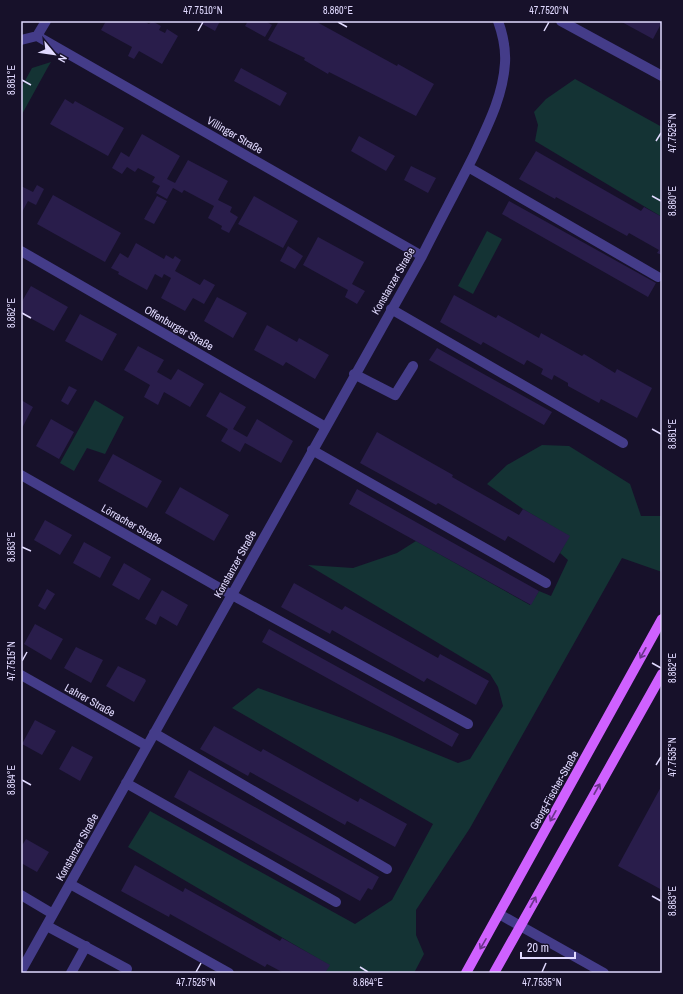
<svg xmlns="http://www.w3.org/2000/svg" width="683" height="994" font-family="'Archivo Narrow',sans-serif">
<rect width="100%" height="100%" fill="#17112a"/>
<path fill="#143334" d="M51 62 48 67 21 116V88L32 68Z
M575 79 662 127V217L535 141 538 125 534 112 546 99Z
M487 231 502 239 473 294 458 286Z
M95 400 124 417 105 454 87 448 74 471 60 463Z
M542 445 569 446 630 484 641 516H662V572L622 558 470 828 416 910V935L424 954 414 973H325L329 965 128 847 150 811 355 924 392 900 433 824 232 708 258 688 392 736 458 763 470 759 503 706 498 687 490 674 308 565 353 568 397 553 416 541 530 605 539 591 551 596 568 560 560 553 569 536 523 509 487 484 507 465Z"/>
<path fill="#291d4b" d="M106 21H143L149 24 152 21 161 26 159 30 165 33 167 29 178 36 162 64 139 51 134 59 128 56 132 47 101 30Z
M197 21H220L215 31Z
M248 21H265L272 25 265 37 245 26Z
M279 21H315L397 66 398 64 434 84 416 116 329 72 328 74 304 60 305 58 268 40Z
M620 21H662V22L653 39Z
M241 68 287 93 280 106 234 81Z
M65 99 73 104 75 101 124 128 108 156 50 124Z
M142 134 180 156 167 179 175 183 188 160 228 181 218 200 232 207 230 212 238 217 229 233 221 229 222 226 208 218 214 206 184 190 182 193 173 188 167 199 156 193 160 186 152 182 155 177 138 168 135 172 127 167 122 174 112 168 121 152 129 157Z
M359 136 395 156 386 171 351 151Z
M536 151 641 211 644 207 662 217V255L657 253 659 250 629 233 627 236 556 197 555 199 519 179Z
M411 166 436 178 428 193 404 180Z
M37 185 44 189 36 205 28 201 21 214V186L33 192Z
M53 195 121 233 105 262 37 224Z
M157 196 167 201 154 224 144 219Z
M254 196 298 221 283 248 238 224Z
M509 201 656 283 648 297 502 214Z
M318 237 364 262 352 284 365 291 357 304 345 297 348 290 303 265Z
M136 243 164 259 166 255 173 259 175 256 181 260 175 271 200 285 204 279 215 285 204 304 193 298 185 311 161 298 171 278 164 274 162 278 155 274 147 290 118 274 119 272 111 268 120 253 128 258Z
M288 246 303 256 295 269 280 261Z
M31 286 68 307 54 331 21 313V303Z
M454 295 496 318 498 315 539 338 541 333 582 356 584 354 615 373 617 369 652 388 637 418 601 399 599 403 568 386V383L554 375 552 380 541 374 543 369 527 360 524 365 483 342 481 345 440 322Z
M217 297 247 313 233 338 204 321Z
M80 314 117 334 102 361 65 341Z
M267 325 297 342 299 338 329 355 315 379 286 362 283 366 254 350Z
M138 346 164 360 157 372 171 380 178 369 204 384 190 407 164 392 158 405 144 397 150 385 124 370Z
M437 348 552 412 544 425 429 360Z
M69 386 77 390 68 405 61 401Z
M220 392 246 407 233 429 247 437 257 419 293 441 281 463 245 443 240 452 221 441 228 429 206 416Z
M21 400 33 407 21 430Z
M51 419 74 432 59 459 36 446Z
M377 432 453 475 452 477 519 515 523 509 570 536 554 563 508 536 505 541 438 503 436 505 360 463Z
M113 454 162 481 147 508 98 481Z
M180 487 229 515 214 541 165 513Z
M357 489 539 591 531 605 349 504Z
M45 520 72 535 60 555 34 540Z
M84 542 111 557 100 578 73 563Z
M124 563 151 579 139 600 112 585Z
M294 583 342 610 345 606 438 658 440 654 489 681 476 705 427 678 424 682 332 630 330 634 281 607Z
M47 589 55 594 45 610 38 606Z
M162 590 188 605 177 626 160 616 156 625 145 619Z
M35 624 63 639 51 660 24 644Z
M269 629 459 734 452 747 262 642Z
M76 647 103 660 91 683 64 668Z
M118 666 145 679 146 681 134 702 106 686Z
M35 720 56 731 42 755 22 744Z
M214 726 261 752 263 749 358 802 360 798 407 824 395 847 347 821 345 825 250 772 248 776 200 749Z
M72 746 93 757 80 781 59 769Z
M189 770 379 877 372 890 368 888 360 901 174 797Z
M662 785V890L618 866Z
M26 839 49 852 37 872 21 863V847Z
M135 865 183 892 185 888 280 941 282 938 330 965 325 973H284L267 964 265 967 170 914 169 917 121 891Z"/>
<g fill="none" stroke-linecap="round" stroke-linejoin="round">
<path stroke="#443c89" stroke-width="10" d="M561 21 662 76
M37 36 422 256
M21 40 37 36 46 21
M468 167 658 277
M21 251 324 426
M391 309 623 443
M354 374 395 395 413 366
M312 450 546 583
M21 475 232 595 468 724
M21 675 147 746
M154 733 387 869
M126 783 336 902
M70 884 229 973
M21 895 53 914
M499 914 604 973
M47 926 127 969
M21 971 422 256C439 222 457 189 474 155 488 125 503 96 505 63 506 48 503 35 498 21
M71 973 86 946"/>
<path stroke="#cf61ff" stroke-width="10" d="M466 973 662 619
M494 973 662 674"/>
</g>
<defs><path id="oneway-shaft" d="M-6 0H5M1.5-3L5.5 0L1.5 3" fill="none" stroke-width="1.6" stroke-linecap="round" stroke-linejoin="round"/></defs>
<g stroke="#6a358a">
<use href="#oneway-shaft" transform="translate(643 653) rotate(119)"/>
<use href="#oneway-shaft" transform="translate(597 789) rotate(-61)"/>
<use href="#oneway-shaft" transform="translate(553 816) rotate(119)"/>
<use href="#oneway-shaft" transform="translate(533 902) rotate(-61)"/>
<use href="#oneway-shaft" transform="translate(483 944) rotate(120)"/>
</g>
<path fill="none" stroke="#e1daff" stroke-width="1.5" d="M338 22 347 27M198 31 203 22M544 31 549 22M22 80 31 85M656 141 661 133M652 196 661 201M22 313 31 318M652 429 661 434M22 547 31 551M22 661 27 652M652 663 661 668M656 765 661 757M22 780 31 785M652 896 661 901M360 967 368 972M196 972 201 963M542 972 546 963"/>
<g text-anchor="middle" dominant-baseline="central" stroke-width="3" stroke-linejoin="round" paint-order="stroke">
<g font-size="11" fill="#e1daff" stroke="#17112a">
<text transform="translate(235 135) rotate(30)">Villinger Straße</text>
<text transform="translate(393 281) rotate(-60)">Konstanzer Straße</text>
<text transform="translate(179 328) rotate(30)">Offenburger Straße</text>
<text transform="translate(132 524) rotate(30)">Lörracher Straße</text>
<text transform="translate(235 564) rotate(-61)">Konstanzer Straße</text>
<text transform="translate(90 700) rotate(29)">Lahrer Straße</text>
<text transform="translate(554 790) rotate(-61)">Georg-Fischer-Straße</text>
<text transform="translate(77 847) rotate(-61)">Konstanzer Straße</text>
</g>
</g>
<rect width="683" height="994" fill="none" stroke="#17112a" stroke-width="44"/>
<g transform="translate(54 54) rotate(119)" stroke="#17112a" stroke-width="3" paint-order="stroke">
<path d="M0-3L7 15L0 10L-7 15Z" fill="#e1daff"/>
<text y="-6" font-size="11" font-weight="bold" text-anchor="middle" fill="#e1daff">N</text>
</g>
<path d="M521 952v6h54v-6" fill="none" stroke="#e1daff" stroke-width="2"/>
<text x="527" y="952" font-size="12" fill="#e1daff" stroke="#17112a" stroke-width="3" paint-order="stroke">20 m</text>
<rect x="22" y="22" width="639" height="950" fill="none" stroke="#e1daff" stroke-width="1.5"/>
<g font-size="10" text-anchor="middle" fill="#e1daff">
<text x="203" y="14">47.7510°N</text>
<text x="338" y="14">8.860°E</text>
<text x="549" y="14">47.7520°N</text>
<text transform="translate(11 80) rotate(-90)" y="4">8.861°E</text>
<text transform="translate(672 133) rotate(-90)" y="4">47.7525°N</text>
<text transform="translate(672 201) rotate(-90)" y="4">8.860°E</text>
<text transform="translate(11 313) rotate(-90)" y="4">8.862°E</text>
<text transform="translate(672 434) rotate(-90)" y="4">8.861°E</text>
<text transform="translate(11 547) rotate(-90)" y="4">8.863°E</text>
<text transform="translate(11 661) rotate(-90)" y="4">47.7515°N</text>
<text transform="translate(672 668) rotate(-90)" y="4">8.862°E</text>
<text transform="translate(672 757) rotate(-90)" y="4">47.7535°N</text>
<text transform="translate(11 780) rotate(-90)" y="4">8.864°E</text>
<text transform="translate(672 901) rotate(-90)" y="4">8.863°E</text>
<text x="196" y="986">47.7525°N</text>
<text x="368" y="986">8.864°E</text>
<text x="542" y="986">47.7535°N</text>
</g>
</svg>
